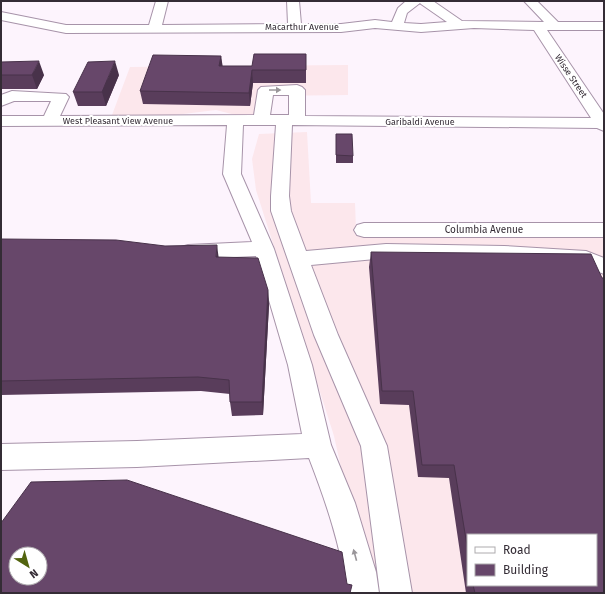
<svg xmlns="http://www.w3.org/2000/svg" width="605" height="594" font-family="'Fira Sans',sans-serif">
<rect width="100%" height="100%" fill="#fdf4fd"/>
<path fill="#fce7ec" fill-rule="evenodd" d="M348 65V95L269 96 267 123 216 110 109 123 130 67Z
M307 132 311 203H355L356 229 604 232V593H369L334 436 256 190 252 159 259 134ZM468 535H596V585H468Z"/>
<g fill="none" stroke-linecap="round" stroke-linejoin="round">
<g stroke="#a793a9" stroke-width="2">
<path id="minor" d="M156 1H168L162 25 288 24 287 1H299L301 24H341L375 20 392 22 398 8 406 1H433L462 21 544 22 524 1H537L558 22H604V30H547L604 114V131L597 128 292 125 289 196 291 211 306 251 386 244 504 246 586 251 604 258V274L582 265 504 260 386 258 311 265 338 335 387 446 412 593H380L361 446 314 335 271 211V196L276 125H243L241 174 274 249 312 365 331 445 355 503 376 572 379 593H347C341 546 326 502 309 458L137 467 1 470V444L137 441 302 434 288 365 256 256 188 259 181 257 178 252 181 247 188 245 252 242 223 174 227 125 1 126V116H44L51 101H14L1 106V95L12 91 66 94 69 97 60 116 254 115 258 90 261 87 297 85 302 87 305 90V116L591 118 534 30 474 28 421 32 375 28 341 32 66 33 1 20V12L66 25H149ZM420 3 421 4 447 22 421 24 404 23 407 13ZM273 95H289V115H270Z
M364 223H604V237H364L357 235 354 230 357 225Z"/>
</g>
<use href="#minor" fill="#fff" fill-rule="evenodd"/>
</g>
<path fill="#593d5b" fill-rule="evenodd" d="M306 54V83H253L250 106 143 104 140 91 221 56 222 66H252Z
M1 62 44 75 37 89H1Z
M119 75 106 106H78L73 92Z
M336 134 353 156V163H336Z
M1 239 219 257 268 290 269 305 263 415 232 416 230 402V394L201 391 1 395Z
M371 252 604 593H466L449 478 418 477 409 405 380 404 369 267ZM468 535 596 585H468Z"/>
<path fill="#48324a" d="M221 56 223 68 219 66Z
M39 61 44 75 37 89 32 75Z
M115 61 119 75 106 106 102 92Z
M252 70 253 83 250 106 249 93Z
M217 245 219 260 216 257Z
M268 290 269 305 263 415 262 402Z"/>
<path fill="#67476a" stroke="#48324a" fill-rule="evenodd" d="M254 54H306V70H252L249 93 140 91 153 55 221 56 219 66H252Z
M39 61 32 75H1V62Z
M115 61 102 92H73L88 62Z
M336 134H352L353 156 336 155Z
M1 239 116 240 165 246 217 245 216 257 258 258 268 290 262 402H230L229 380 198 377 1 381Z
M371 252 591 254 602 278H604V593H475L473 585H596V535H468V552L454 465H422L413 391H382Z
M127 480 342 552 347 584 352 585 350 593H1V523L31 482ZM16 554H40V578H16Z"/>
<defs><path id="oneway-solid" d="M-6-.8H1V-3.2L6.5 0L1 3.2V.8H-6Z"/></defs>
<g fill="#9a969a">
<use href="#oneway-solid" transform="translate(275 90)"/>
<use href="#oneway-solid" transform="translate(355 555) rotate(-105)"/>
</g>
<g text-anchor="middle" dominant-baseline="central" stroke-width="4" stroke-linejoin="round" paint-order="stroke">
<g font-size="9" fill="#342c35" stroke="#fff">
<text x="302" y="27">Macarthur Avenue</text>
<text transform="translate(571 76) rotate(56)">Wisse Street</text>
<text x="118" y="121">West Pleasant View Avenue</text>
<text x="420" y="122">Garibaldi Avenue</text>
</g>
<g font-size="10" fill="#342c35" stroke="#fff">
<text x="484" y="230">Columbia Avenue</text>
</g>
</g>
<rect width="605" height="594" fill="none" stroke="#342c35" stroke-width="4"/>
<rect x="467" y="534" width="130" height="52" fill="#ffffff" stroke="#aeabae"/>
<rect x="475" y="547" width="20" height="6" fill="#ffffff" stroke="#aeabae"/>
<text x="503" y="554" font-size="12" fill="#342c35">Road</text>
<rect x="475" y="564" width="20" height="12" fill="#67476a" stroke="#aeabae"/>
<text x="503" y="574" font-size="12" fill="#342c35">Building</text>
<g transform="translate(28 566) rotate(143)"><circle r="19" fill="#ffffff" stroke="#aeabae"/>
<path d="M0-3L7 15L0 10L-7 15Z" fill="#52640e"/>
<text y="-6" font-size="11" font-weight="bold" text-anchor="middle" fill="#342c35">N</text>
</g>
</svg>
